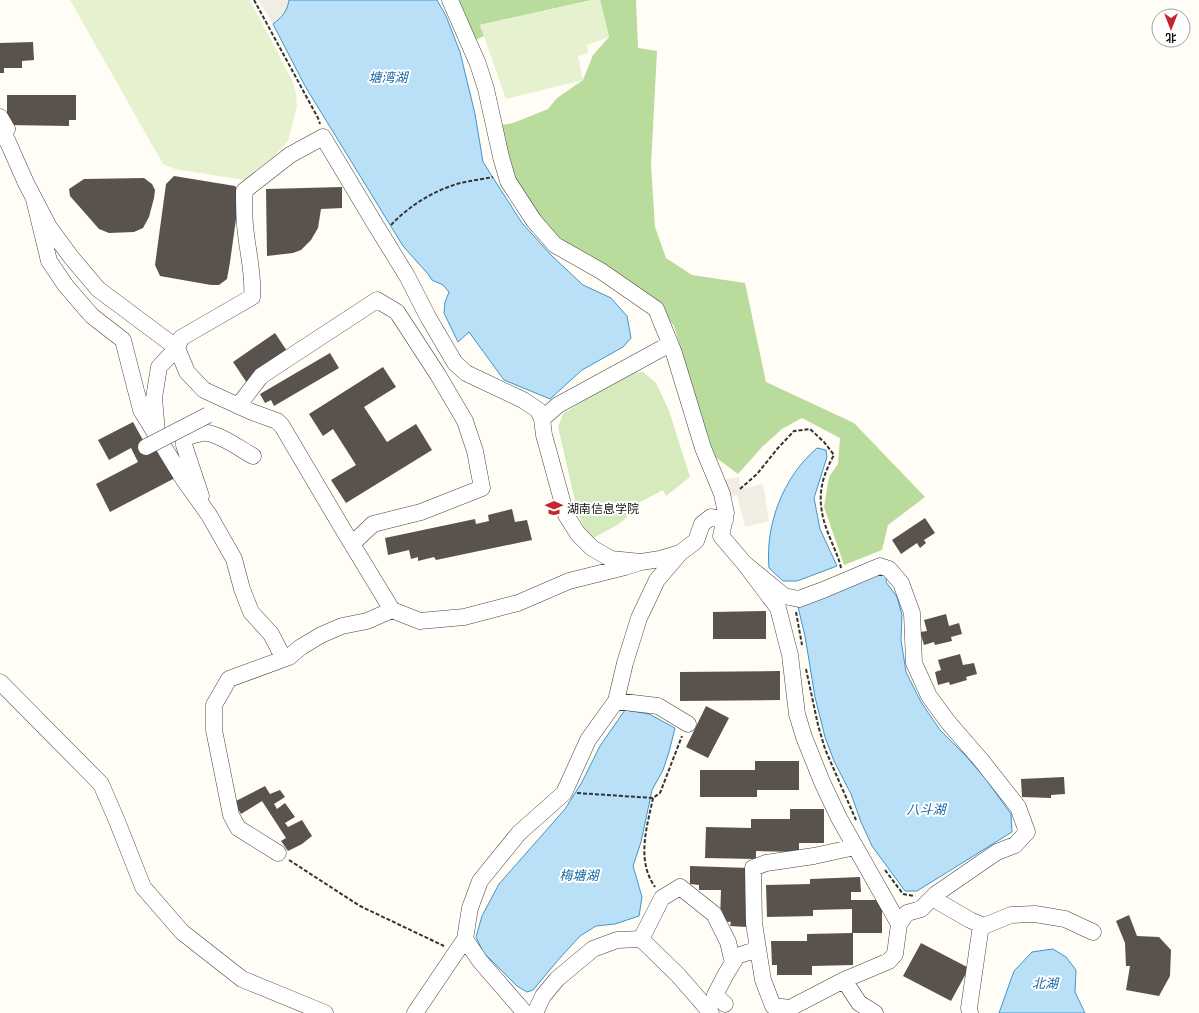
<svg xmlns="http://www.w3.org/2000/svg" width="1199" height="1013" font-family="'Playfair Display','Noto Sans SC',serif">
<rect width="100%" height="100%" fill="#fffdf5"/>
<path fill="#d5ebbd" d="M643 372 656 383 669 411 690 477 666 496 663 490 627 509 629 515 619 524 590 540 578 514 558 427 563 414 587 398 630 373Z"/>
<path fill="#b9dc9c" d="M455 0H592L480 25 484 36 475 40Z
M600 0H636L638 48 657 51 651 165 655 227 666 258 692 275 745 283 766 382 854 423 925 497 888 525 882 550 844 565 824 507 829 477 838 464 840 438 802 418 782 429 762 447 738 474 715 457 695 396 674 326 657 305 554 240 508 174 497 126 513 123 548 109 557 98 583 80 593 55 609 37Z"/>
<path fill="#e6f2cf" d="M70 0H250L294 84 296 95 297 107 288 141 266 165 244 180 175 169 163 164Z
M592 0H600L609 37 587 45 588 53 578 56 583 80 506 99 480 25Z"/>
<path fill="#f1ede2" d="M258 0H289L288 8 283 16 273 24Z
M739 477 741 489 763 484 769 521 745 527 737 495 727 498 721 480Z"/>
<path fill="#b9e0f7" stroke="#3f96cf" d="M289 0H437L446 16 460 52 475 114 483 162 522 223 552 256 583 285 611 298 627 316 631 338 623 347 582 370 550 399 504 380 469 332 458 342 444 313 445 302 449 292 443 285 432 280 428 274 403 246 305 86 273 24C282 17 287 12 289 0Z
M817 448 826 450 827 457 814 498 820 529 837 566 797 581H783L769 568C765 525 783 477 817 448Z
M879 571 887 577 886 582 897 597 902 615 901 640 906 672 921 702 940 730 965 755 985 778 1011 814 1012 832 917 891H905L872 846 861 822 851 794 834 761 825 737 815 697 805 636 798 607 803 603Z
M625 710 649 714 675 728 669 752 663 770 652 790 641 842 633 866 642 897 639 916 615 924 596 926 580 936 559 959 533 990 527 992 517 986 483 952 476 937 482 916 499 884 565 809 582 782 600 746Z
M1053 949 1066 957 1076 970 1075 992 1085 1013H999L1014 971 1032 952Z"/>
<path fill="#5a524d" d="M33 42 34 60 22 61V68H4V73H0V43Z
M7 95H76V120H69V126L7 125Z
M174 176 235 186 241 195 238 205 230 262 227 279 219 285H211L160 276 155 265 166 184Z
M144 178 152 184 155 190 154 198 149 217 143 228 134 232 109 233 99 229 70 196 69 189 84 179Z
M342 187V208L321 209 318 228 311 240 301 250 293 253 267 256 266 189Z
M275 333 289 354 247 383 233 362Z
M330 353 339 368 274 406 271 400 265 403 260 394Z
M383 367 396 387 364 407 387 442 416 424 432 450 346 503 331 480 356 465 333 429 323 436 309 414Z
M133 422 149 451 158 446 175 478 110 512 96 484 138 462 131 448 109 460 98 440Z
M512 509 515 522 527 520 532 540 436 560 434 557 418 561V557L411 559 409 550 388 555 385 538 475 519 476 524 489 521 488 515Z
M925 518 935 533 924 540 926 543 920 548 917 543 901 554 892 540Z
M766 611V639H713V612Z
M946 614 949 626 959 623 962 634 951 637 952 641 935 645 934 642 924 645 920 632 927 631 924 620Z
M960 654 963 665 974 663 977 674 966 677 967 680 950 685 949 682 938 685 935 672 941 670 938 660Z
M780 671V700L680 701V672Z
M706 706 729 718 708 758 686 747Z
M755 761H799V790H757V797H700V770H755Z
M1064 777 1065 794 1051 795V798L1022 797 1021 779Z
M265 786 270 794 280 790 285 797 274 804 277 809 285 803 295 817 285 823 288 827 302 820 312 836 302 844 288 851 281 841 286 838 262 801 241 814 234 802Z
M790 809H824V843H799V852L756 851V859L705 858 706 827 751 828V819H790Z
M690 866 749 868 747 927 730 926 731 922 720 921 721 890H699V885L690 884Z
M860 877 861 892H851V900H882V933H852V909L813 910V916L767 917 766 885 810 884V879Z
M1129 915 1137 936 1159 937 1171 950 1170 976 1159 996 1126 990 1130 966H1126L1125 943 1116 921Z
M853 933V965L812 966V975H777V965H772L771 941H807V934Z
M921 943 969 968 951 1001 903 976Z"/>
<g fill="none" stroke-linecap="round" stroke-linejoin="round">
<g stroke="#444" stroke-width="17">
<path id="minor" d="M450 0 478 64 486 89 501 157 508 181 534 221 555 245 601 271 656 309 674 353 703 448 722 494 726 513 721 536 744 563 778 608 790 655 797 714 804 737 822 782 839 818 899 924 907 913 921 909 936 894 962 876 997 852 1015 845 1027 832 1018 807 981 760 948 722 929 696 914 663 912 613 901 583 889 569 880 566 823 590 799 599 784 596 744 563
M0 117 7 129 0 136
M0 136 7 140 26 183 49 227 71 257 98 289 177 348 159 367 154 398 157 432
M34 199 49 261 66 286 92 316 123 340 141 410 184 480 209 515 234 559 242 589 251 612 271 634 284 659
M670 344 558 405 542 419 544 435 566 515 578 534 592 548 611 559 641 562 660 559 680 553 696 541 702 524 711 517 725 520
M238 406 261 376 377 300 397 312 438 375 465 421 475 451 482 488 421 512 373 524 352 544
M542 419 538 410 523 400 466 373 455 363 428 317 407 276 375 224 323 137 290 155 244 191C244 202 244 214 245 225 247 250 254 273 252 297L181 338 177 348 187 372 204 390 252 412 277 421 282 426 344 531 392 610 420 621 464 617 518 603 569 581 625 567 641 562
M201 496 184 445V438C190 436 196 434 202 433 216 431 240 449 253 456
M0 682 101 784 117 821 143 887 182 932 242 979 325 1013
M616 701 625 663 639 618 657 580 680 553
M855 847 814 856 766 863 753 868 754 923 759 955 763 980 773 1006 790 1008 844 980 889 961 895 954 899 924
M278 853 238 828 231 815 214 730V705L229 679 289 657 301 647 321 635 342 626 367 621 392 610
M932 898 970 920 984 926 1011 915 1035 914 1065 919 1093 932
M465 939 470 908 480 881 519 833 564 793 588 740 616 701 658 706 688 724
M641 939 662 898 680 887 714 914 728 942 733 963
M844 980 859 1003 875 1013
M725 1004 715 995 726 974 737 956 758 949
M415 1013 465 939 480 961 525 1013
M535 1013 543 996 557 979 593 949 617 940 641 939 678 975 711 1013
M970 1013 969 1008 981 925"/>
</g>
<path stroke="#333" stroke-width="2" stroke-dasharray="4 2" stroke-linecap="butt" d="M254 0 318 118 320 124
M391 225C407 208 428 194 451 186 464 181 479 180 493 177
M740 489 757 474 778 448 794 431 810 429 824 442 834 455C817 485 817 507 830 538 834 548 839 558 841 568
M796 612 802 645
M806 669 818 725 825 749 856 820
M577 793 653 798 660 793 682 736
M653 798C647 827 636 860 655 887
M289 860 360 906 444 946
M885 870 903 894 915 896"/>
<use href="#minor" stroke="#fff" stroke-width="16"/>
<g stroke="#444" stroke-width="17" stroke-linecap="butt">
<path id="minor-bridge" d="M146 447 208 415"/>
</g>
<use href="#minor-bridge" stroke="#fff" stroke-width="16"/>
</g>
<defs>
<g id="university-bare" transform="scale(1.38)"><path d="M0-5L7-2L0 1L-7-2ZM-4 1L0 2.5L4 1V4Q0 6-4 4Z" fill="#c4262e" stroke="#fff" stroke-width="2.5" paint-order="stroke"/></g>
</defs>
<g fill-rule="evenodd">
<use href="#university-bare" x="554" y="508"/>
</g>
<g text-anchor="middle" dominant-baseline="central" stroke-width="4" stroke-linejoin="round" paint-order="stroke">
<g font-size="12" fill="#111" stroke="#fff" text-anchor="start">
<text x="567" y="508">湖南信息学院</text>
</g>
<g font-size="13" font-style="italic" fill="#1768a6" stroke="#fff">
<text x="388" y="76">塘湾湖</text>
<text x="926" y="808">八斗湖</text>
<text x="579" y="874">梅塘湖</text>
<text x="1045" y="982">北湖</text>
</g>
</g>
<g transform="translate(1171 28) rotate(180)"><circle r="19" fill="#ffffff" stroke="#a0a0a0"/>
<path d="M0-3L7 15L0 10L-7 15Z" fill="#c4262e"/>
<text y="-6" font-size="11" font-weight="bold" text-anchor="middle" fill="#111111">北</text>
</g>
</svg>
